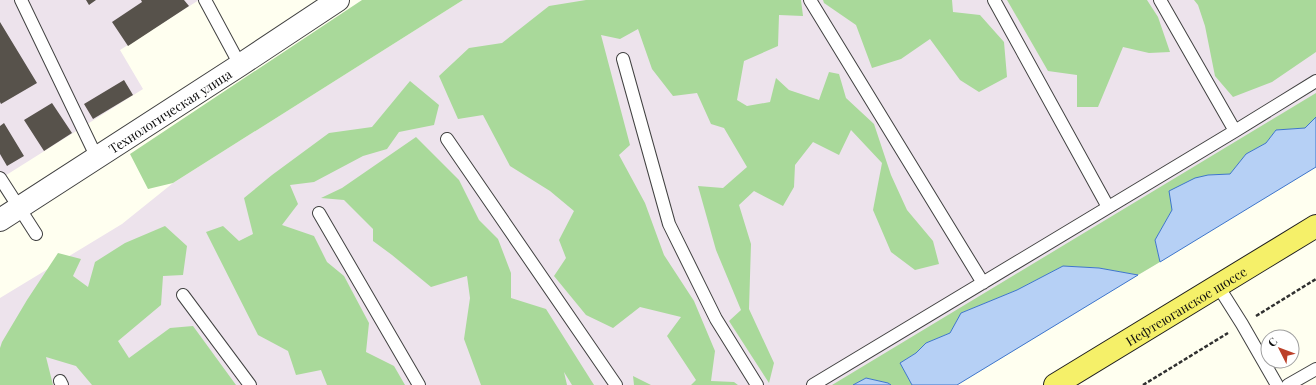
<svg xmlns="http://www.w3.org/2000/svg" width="1316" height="385" font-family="'Playfair Display',serif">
<rect width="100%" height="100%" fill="#fffff0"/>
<path fill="#ede3ec" d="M0 0H199L120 50 143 89 0 179Z
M463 0H1316V167L957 385H0V298L122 224 173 183Z"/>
<path fill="#a9d99a" d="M362 0H463L173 183 148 189 130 154Z
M586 0H801L803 16 779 15 778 46 744 61 737 100 747 106 770 102 776 78 789 90 819 100 829 72 839 74 846 98 874 124 891 175 907 210 933 241 939 264 915 270 891 252 873 210 882 163 851 130 839 155 813 142 795 165 794 187 783 206 754 191 739 205 751 244 749 309 774 363 769 383 729 321 741 310 716 250 698 186 723 188 747 167 724 128 711 124 697 93 673 96 652 69 638 29 620 39 601 35 630 145 619 155 645 203 664 255 694 301 715 351 711 381 734 382 738 385H691L696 380 667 336 681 317 640 307 613 328 586 315 554 276 566 258 559 240 574 211 550 191 510 166 483 115 458 119 439 76 469 48 502 43 549 6Z
M823 0H952L953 12 980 15 1004 42 1007 77 979 92 960 80 930 39 901 59 872 68 856 25 824 3Z
M1007 0H1147L1158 17 1170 52 1149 53 1123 47 1098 107H1077V75L1048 71Z
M1194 0H1316V52L1272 82 1233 97 1215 76 1205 26 1198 5Z
M410 81 439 105 434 125 399 132 387 149 363 156 314 182 290 185 298 204 282 225 314 236 327 262 344 276 369 323 366 352 394 366 405 385H327L321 370 296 375 288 351 258 335 206 232 223 226 239 241 253 234 244 198 272 175 329 133 372 127Z
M1316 93V117L1305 128 1276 130 1266 143 1246 154 1230 174 1208 175 1172 210 1155 240 1160 262 1138 275 1099 268 1063 266 1017 290 961 313 950 333 926 343 916 353 900 363 912 385H891L888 383 866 378 853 385H832Z
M416 137 459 180 479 220 498 239 511 273V298L546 309 594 385H572L564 372 567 385H481L464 339 470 298 467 276 431 287 392 255 373 241V229L344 200 321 198 342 188Z
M165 226 187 246 183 275 163 276 161 305 118 341 129 358 170 328 193 326 236 385H92L76 366 46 357 53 385H0V348L2 342 27 300 58 253 81 259 73 276 88 287 95 262 125 243Z
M633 376 651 385H634Z"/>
<path fill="#b6d0f5" stroke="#3e76cb" d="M1316 117V167L1160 262 1155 240 1172 210 1169 191 1195 178 1208 175 1230 174 1246 154 1266 143 1276 130 1305 128Z
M1063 266 1099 268 1138 275 957 385H912L900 363 916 353 926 343 950 333 961 313 1017 290Z
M866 378 888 383 891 385H853Z"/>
<path fill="#57524b" d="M86 0H96L89 5Z
M141 0H184L189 6 128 46 112 22 142 2Z
M0 22 37 83 1 104 0 102Z
M124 80 133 95 93 119 84 104Z
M52 103 72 133 44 151 24 120Z
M4 123 24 156 7 166 0 154V126Z"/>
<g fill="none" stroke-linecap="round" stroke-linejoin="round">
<g stroke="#414141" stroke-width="14">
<path id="lane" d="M21 0 97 158
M205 0 240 65
M810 0 983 283
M994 0 1108 207
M1160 0 1235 131
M623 59 669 224 716 319 757 385
M447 139 616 385
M0 178 36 234
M319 213 419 385
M1218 286 1242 324 1277 385
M183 295 250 385
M60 381 62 385
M813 385 1235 131 1316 81
M1288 385 1316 369"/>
</g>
<g stroke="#414141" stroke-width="24">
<g id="street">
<path id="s1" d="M0 220 240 65 338 0"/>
</g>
</g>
<g stroke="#1f1f1f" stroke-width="24">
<g id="primary">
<path id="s2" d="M1055 385 1316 226"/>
</g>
</g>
<path stroke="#303030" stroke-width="2.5" stroke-dasharray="4 2" stroke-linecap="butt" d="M1256 316 1316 279
M1143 385 1228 333"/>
<use href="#lane" stroke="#fff" stroke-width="12"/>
<use href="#street" stroke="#fff" stroke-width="22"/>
<use href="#primary" stroke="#f5f069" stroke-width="22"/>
</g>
<g text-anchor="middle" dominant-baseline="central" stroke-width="4" stroke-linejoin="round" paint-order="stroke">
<g font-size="13" fill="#0e0e0e" stroke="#fff">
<text stroke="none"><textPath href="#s1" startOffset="202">Технологическая улица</textPath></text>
<text stroke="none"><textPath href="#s2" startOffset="153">Нефтеюганское шоссе</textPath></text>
</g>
</g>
<g transform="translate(1280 349) rotate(312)"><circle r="19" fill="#ffffff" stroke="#9f9f9f"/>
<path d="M0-3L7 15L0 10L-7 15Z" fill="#bc4029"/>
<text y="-6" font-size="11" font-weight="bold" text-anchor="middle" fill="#0e0e0e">С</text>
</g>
</svg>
